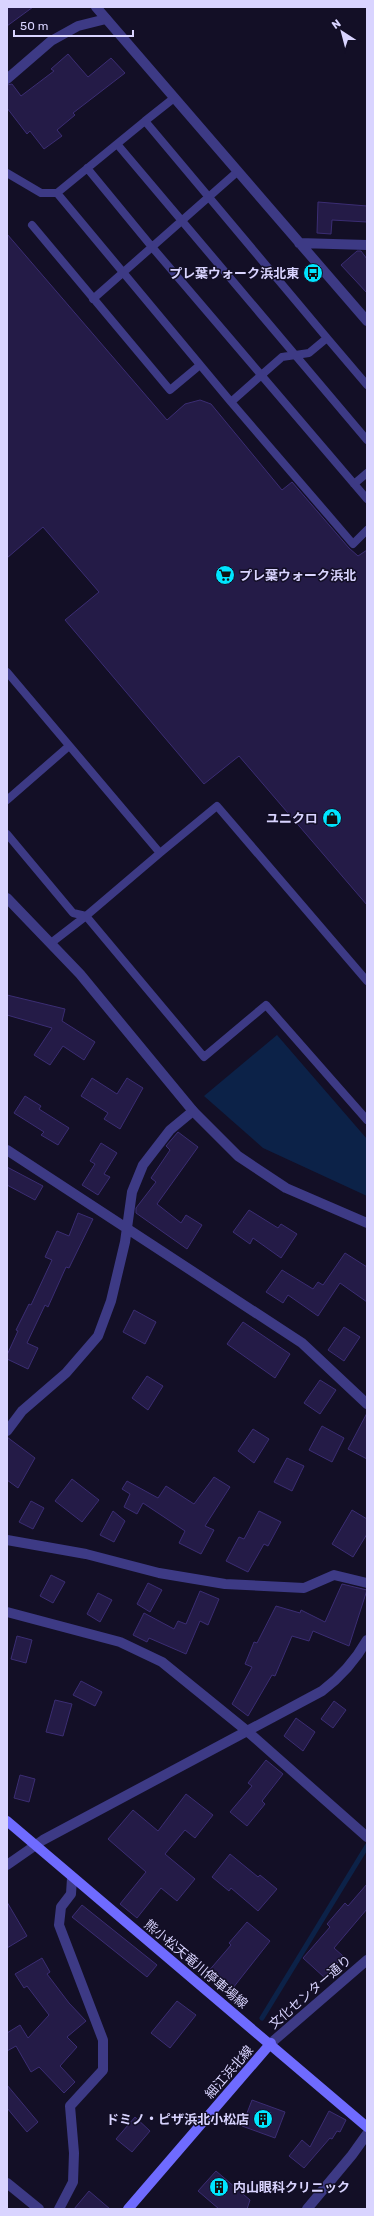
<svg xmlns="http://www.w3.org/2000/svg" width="374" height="2216" font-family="Rubik,'Noto Sans JP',sans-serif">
<rect width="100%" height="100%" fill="#130f26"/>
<path fill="#0c2248" d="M277 1035 367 1139V1196L263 1148 204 1096Z"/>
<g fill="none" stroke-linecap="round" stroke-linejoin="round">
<path stroke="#0c2248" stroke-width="5" d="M262 2018 367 1846"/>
</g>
<path fill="#241b47" stroke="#3b2d73" d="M7 7H33L7 26Z
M68 54 88 77 111 58 125 73 73 113 75 115 57 130 62 136 44 149 30 131 27 134 7 108V85L12 84 21 96 54 71 51 69Z
M318 202 367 206V222L332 220 331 234 317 233Z
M7 234 167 420 185 404 200 400 211 404 282 490 292 482 349 548 358 556 367 550V905L239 756 204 784 65 620 99 592 43 527 7 558Z
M357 251H361L367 259V293L341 265Z
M7 995 65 1009 62 1021 95 1042 84 1060 63 1046 50 1065 34 1055 52 1028 7 1015Z
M92 1078 117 1094 127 1078 143 1088 120 1129 104 1119 108 1113 81 1096Z
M25 1096 41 1106 39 1109 69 1128 58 1145 41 1135 44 1132 14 1113Z
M178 1132 198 1147 157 1204 181 1223 186 1215 202 1225 187 1249 136 1213V1208L156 1182 151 1178 170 1150 166 1146Z
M101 1143 117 1153 104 1174 110 1177 98 1195 82 1185 95 1164 90 1161Z
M7 1167 43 1186 35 1200 7 1185Z
M249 1210 278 1228 281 1224 297 1234 281 1258 253 1238 250 1244 233 1232Z
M78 1213 93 1219 69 1268 66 1267 48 1307 45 1305 27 1343 38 1348 28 1369 7 1359V1355L18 1331 16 1330 29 1304 31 1305 52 1260 45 1257 57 1231 69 1236Z
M345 1253 367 1267V1302L340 1283 318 1316 288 1295 283 1303 266 1292 282 1270 313 1289 318 1282 323 1285Z
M134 1310 156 1322 145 1344 123 1332Z
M243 1322 290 1354 275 1378 227 1344Z
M344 1327 360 1337 344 1361 328 1350Z
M147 1376 163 1386 148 1410 132 1398Z
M320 1380 336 1390 320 1414 304 1403Z
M367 1413V1459L348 1449Z
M322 1426 344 1438 332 1462 309 1450Z
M253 1429 269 1439 254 1463 238 1451Z
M7 1437 35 1458 18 1488 7 1480Z
M287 1458 304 1466 292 1491 274 1482Z
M214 1477 230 1487 205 1526 214 1530 201 1554 179 1543 185 1531 143 1503 137 1514 124 1507 130 1494 122 1489 127 1481 158 1498 166 1486 194 1504Z
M72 1479 99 1500 82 1522 55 1501Z
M31 1501 44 1508 33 1529 19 1522Z
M352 1510 367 1519V1534L353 1557 332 1544Z
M113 1511 125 1521 114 1542 100 1535Z
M259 1511 281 1522 268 1546 264 1544 248 1572 226 1561 239 1537 244 1539Z
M51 1575 65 1582 53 1603 40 1596Z
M148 1583 162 1590 150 1612 137 1604Z
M342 1584 367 1590 349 1646 313 1631 309 1641 292 1636 275 1676 272 1675 248 1716 232 1704 252 1667 245 1664 254 1642 257 1643 276 1606 300 1613 301 1610 325 1622Z
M200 1591 219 1599 208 1625 200 1621 186 1654 149 1638 147 1642 133 1635 144 1613 174 1629 178 1621 186 1624Z
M98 1593 112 1600 100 1622 87 1614Z
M17 1636 32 1640 26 1663 11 1659Z
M81 1681 102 1692 95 1706 73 1695Z
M55 1700 72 1704 63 1736 46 1732Z
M334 1701 346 1710 333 1728 321 1719Z
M296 1718 315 1732 303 1751 284 1736Z
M266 1760 283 1774 262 1801 265 1804 247 1826 230 1812 252 1786 248 1783Z
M20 1775 35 1779 29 1802 14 1798Z
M186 1794 213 1815 195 1838 185 1830 165 1854 195 1879 177 1901 161 1888 137 1918 120 1904 146 1872 108 1839 133 1810 158 1831Z
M230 1854 258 1877 260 1875 277 1889 258 1911 231 1888 229 1891 212 1877Z
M367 1884V1909L334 1948 343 1956 325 1978 303 1958 330 1927 327 1924 345 1903 348 1906Z
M7 1902 27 1936 7 1948Z
M82 1905 157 1965 147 1977 72 1917Z
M247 1922 270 1941 229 1993 207 1973 231 1945 229 1943Z
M42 1958 50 1972 47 1974 69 2003 86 2021 67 2037 77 2047 60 2066 75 2082 64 2093 39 2067 31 2072 16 2046 7 2051V2033L20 2025 28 2038 49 2015 27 1986 24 1988 15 1974Z
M177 2001 196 2015 170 2048 151 2033Z
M7 2085 38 2122 27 2132 7 2108Z
M252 2100 285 2112 275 2138 242 2126Z
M329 2111 346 2120 340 2132 337 2131 332 2139 330 2138 304 2168 289 2156 302 2140 310 2147Z
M135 2117 150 2131 132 2152 116 2139Z
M216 2171 250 2200 247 2209H219L198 2191Z
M89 2191 110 2209H74Z"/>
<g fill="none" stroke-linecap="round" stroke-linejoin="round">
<path stroke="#3d3a85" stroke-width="8" d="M145 121 174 98
M117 144 367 440
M87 168 152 247 367 499
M7 173 41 193H57L145 121 327 338
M57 193 231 402
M32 225 170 390 200 365
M93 299 237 172
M367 385 327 338 309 353 282 357 231 402 353 544 367 530
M354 484 367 473
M7 672 160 853 217 806 367 981
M7 800 69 746
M7 834 73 913 86 916 204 1057 266 1005 367 1120
M51 943 86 916 160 853"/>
<path stroke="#3d3a85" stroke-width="10" d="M7 79 51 41 78 26 106 19
M7 1150 302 1343 367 1404
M7 1431 22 1411 66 1373 98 1336 111 1301 125 1242 132 1192 143 1165 170 1130 193 1111
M7 1540 86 1554 159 1573 225 1584 304 1588 334 1575 367 1583
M7 1612 120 1642 162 1662 247 1731 367 1837
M7 1865 43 1840 322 1691C342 1676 355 1661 367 1640
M7 2183 39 2209
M59 2209 73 2182 74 2153 70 2106 103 2070V2040L59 1925 61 1907 71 1894 72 1878
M307 2209 352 2155 367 2134"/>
<path stroke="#3d3a85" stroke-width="10" d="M96 7 367 321
M299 243 367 245
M7 898 80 974 193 1111 238 1156 286 1188 367 1223
M271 2043 367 1960"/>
<path stroke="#6f6bff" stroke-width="10" d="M7 1821 367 2127
M128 2209 271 2043"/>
</g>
<defs>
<g id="bus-disc" transform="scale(1)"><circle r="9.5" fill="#00e5ff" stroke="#130f26"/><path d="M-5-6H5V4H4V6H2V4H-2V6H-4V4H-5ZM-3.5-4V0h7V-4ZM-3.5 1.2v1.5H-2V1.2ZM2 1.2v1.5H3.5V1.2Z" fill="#111"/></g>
<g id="supermarket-disc" transform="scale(1)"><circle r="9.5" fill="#00e5ff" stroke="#130f26"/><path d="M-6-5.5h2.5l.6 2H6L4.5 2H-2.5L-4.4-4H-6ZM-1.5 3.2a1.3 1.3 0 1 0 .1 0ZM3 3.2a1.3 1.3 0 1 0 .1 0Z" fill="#111"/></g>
<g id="shop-disc" transform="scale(1)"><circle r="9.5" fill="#00e5ff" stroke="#130f26"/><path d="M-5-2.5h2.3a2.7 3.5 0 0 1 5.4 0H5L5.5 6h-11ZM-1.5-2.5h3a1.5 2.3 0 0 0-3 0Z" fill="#111"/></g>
<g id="building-disc" transform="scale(1)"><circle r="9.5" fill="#00e5ff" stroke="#130f26"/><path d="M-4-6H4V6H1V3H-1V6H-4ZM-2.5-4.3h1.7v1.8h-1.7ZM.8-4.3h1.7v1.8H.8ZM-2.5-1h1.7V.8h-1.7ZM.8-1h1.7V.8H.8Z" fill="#111"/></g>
</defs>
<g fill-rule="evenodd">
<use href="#bus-disc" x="313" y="273"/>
<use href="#supermarket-disc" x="225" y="575"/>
<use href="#shop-disc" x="332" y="818"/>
<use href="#building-disc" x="263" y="2119"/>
<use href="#building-disc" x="219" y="2187"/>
</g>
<g text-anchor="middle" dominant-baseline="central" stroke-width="3" stroke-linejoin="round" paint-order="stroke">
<g font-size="13" font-weight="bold" fill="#d9d4ff" stroke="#130f26" text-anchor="end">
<text x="299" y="273">プレ葉ウォーク浜北東</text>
<text x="239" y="575" text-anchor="start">プレ葉ウォーク浜北</text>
<text x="318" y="818">ユニクロ</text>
<text x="249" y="2119">ドミノ・ピザ浜北小松店</text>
<text x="233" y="2187" text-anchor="start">内山眼科クリニック</text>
</g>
<g font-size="13" fill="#d9d4ff" stroke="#130f26">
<text transform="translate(196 1964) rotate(40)">熊小松天竜川停車場線</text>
<text transform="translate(310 1992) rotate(-41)">文化センター通り</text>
<text transform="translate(229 2072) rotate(-49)">細江浜北線</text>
</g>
</g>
<rect width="374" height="2216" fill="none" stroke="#d9d4ff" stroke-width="16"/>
<g transform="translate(342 32) rotate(324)" stroke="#130f26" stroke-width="3" paint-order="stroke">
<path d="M0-3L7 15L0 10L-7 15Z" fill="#d9d4ff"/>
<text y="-6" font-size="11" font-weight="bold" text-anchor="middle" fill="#d9d4ff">N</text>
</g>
<path d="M14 30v6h119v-6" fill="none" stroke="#d9d4ff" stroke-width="2"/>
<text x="20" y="30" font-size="12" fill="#d9d4ff" stroke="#130f26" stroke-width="3" paint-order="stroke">50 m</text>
</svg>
